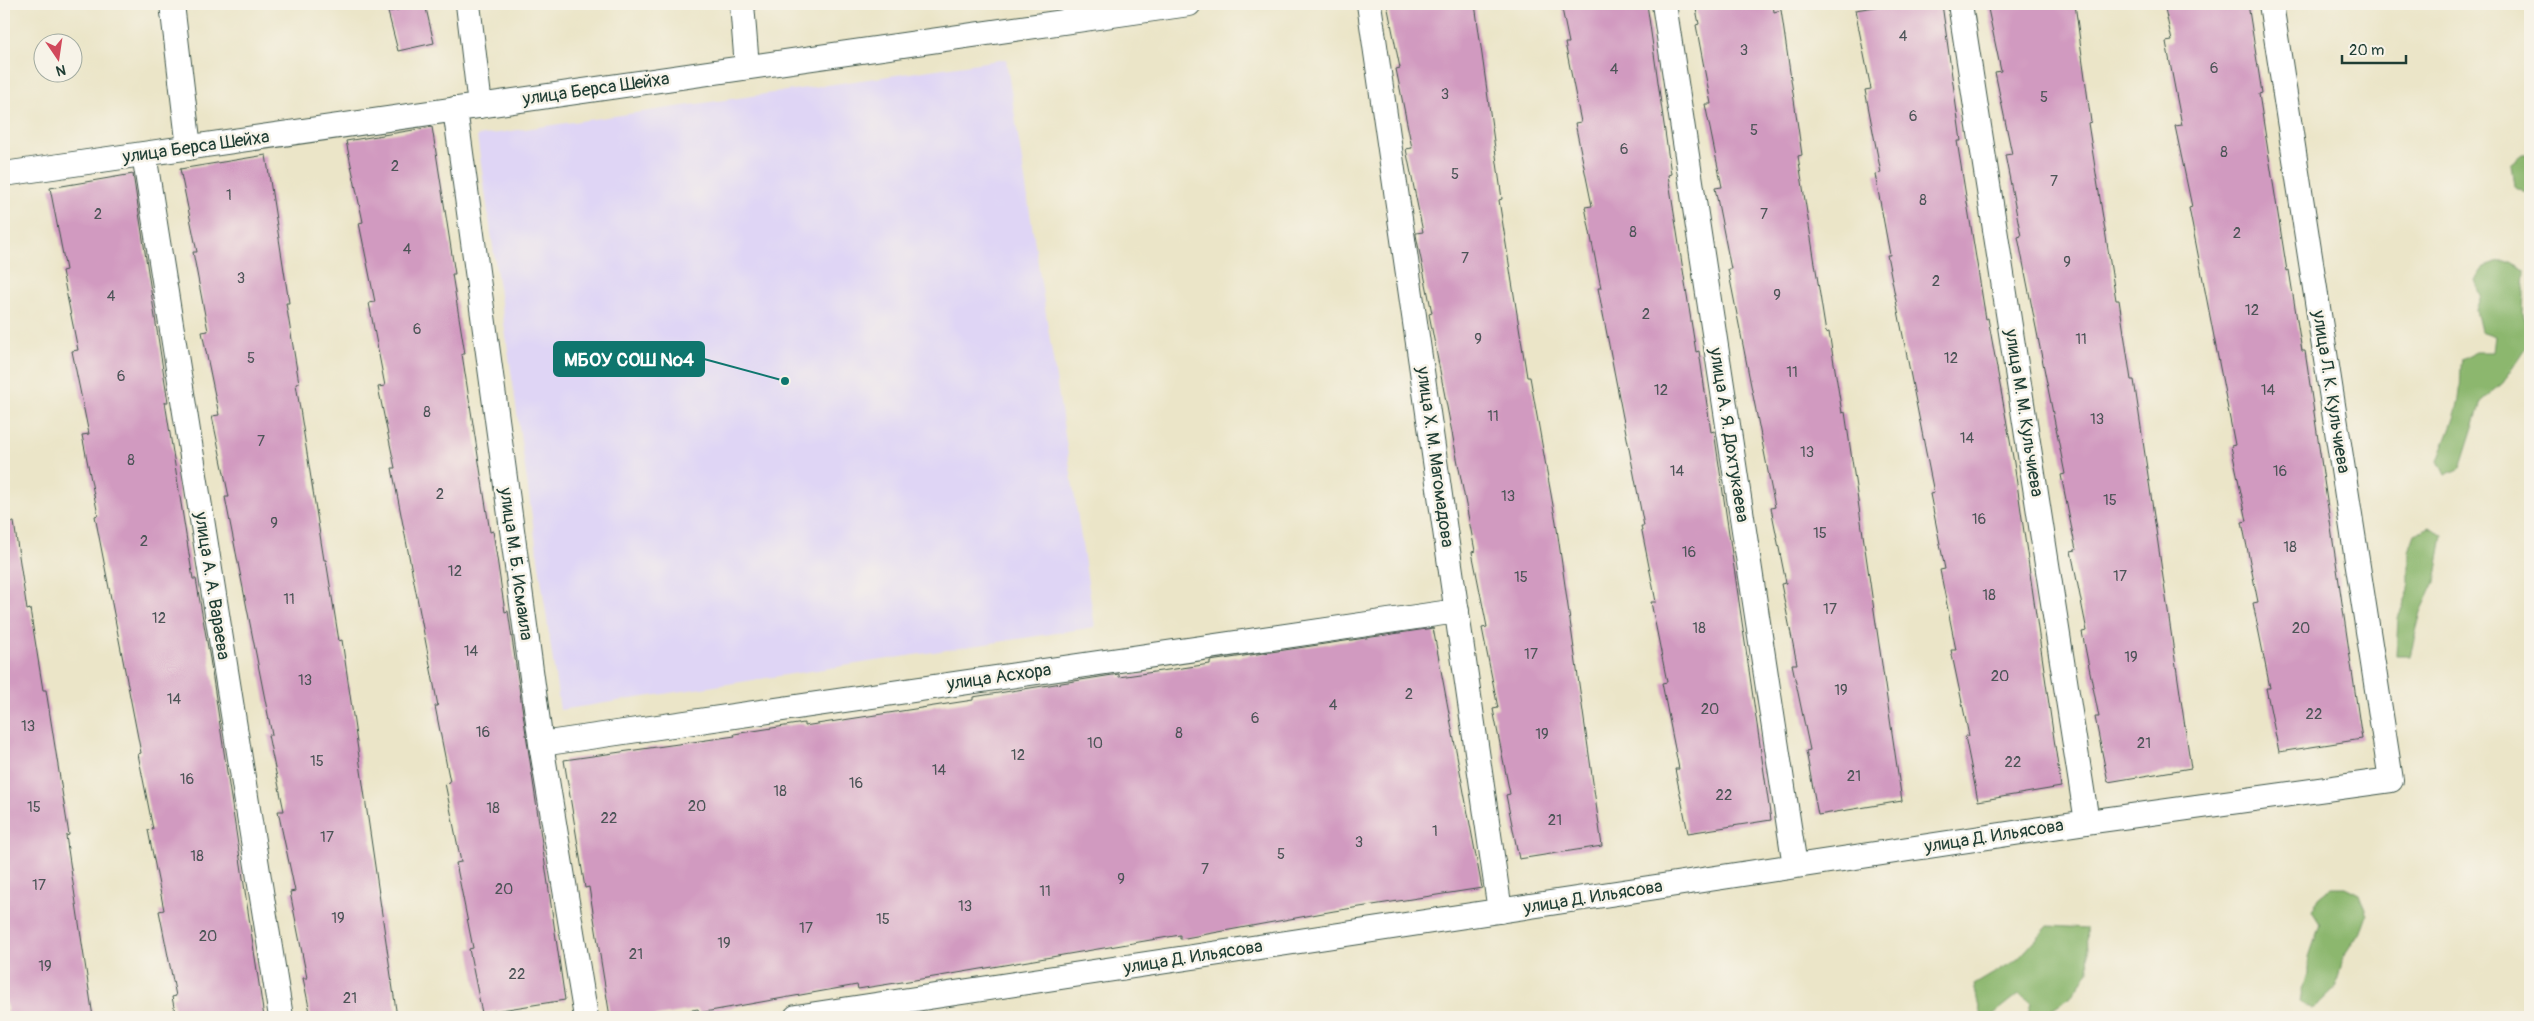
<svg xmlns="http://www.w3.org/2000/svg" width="2534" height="1021" font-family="Pangolin,sans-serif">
<rect width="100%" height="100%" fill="#f7f3e8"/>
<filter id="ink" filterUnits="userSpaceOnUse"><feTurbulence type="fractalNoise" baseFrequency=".02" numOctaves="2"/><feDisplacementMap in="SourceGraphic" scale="10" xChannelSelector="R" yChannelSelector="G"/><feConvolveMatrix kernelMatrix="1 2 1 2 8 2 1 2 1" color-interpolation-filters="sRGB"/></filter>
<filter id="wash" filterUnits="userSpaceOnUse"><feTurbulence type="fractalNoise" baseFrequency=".0096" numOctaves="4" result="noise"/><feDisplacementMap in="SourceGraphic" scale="20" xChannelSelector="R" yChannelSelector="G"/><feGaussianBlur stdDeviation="1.12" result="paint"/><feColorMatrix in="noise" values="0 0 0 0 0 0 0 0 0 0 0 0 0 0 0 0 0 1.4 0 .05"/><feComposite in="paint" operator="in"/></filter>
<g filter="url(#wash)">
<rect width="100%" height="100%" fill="#ebe5c8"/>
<path fill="#dfd5f5" d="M1006 59 1095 627 560 710 477 136Z"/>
<path fill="#8cb76e" stroke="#567a51" d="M2523 154H2530V194L2514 186 2511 164Z
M2499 262H2511L2525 270 2523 313 2530 342 2503 383 2481 402 2460 468 2445 475 2438 461C2446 438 2458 415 2460 390 2461 379 2460 370 2462 359L2476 352H2493L2495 336 2481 331 2476 310 2481 295 2475 280 2484 267Z
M2430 527 2443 536 2435 582 2421 612 2410 656H2396L2398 618 2409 590V548L2414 534Z
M2331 887H2345L2359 894 2367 915 2362 929 2343 958 2336 987 2313 1009 2300 1002 2302 989 2309 974V957L2320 924 2312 911 2319 897Z
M2048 926 2087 928 2089 972 2070 997 2050 1010 2047 1017H2027L2031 1003 2019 994 1990 1017H1981L1974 985 2018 959Z"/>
<g id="blocks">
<path fill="#d19ac0" d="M425 4 434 43 398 51 388 12Z
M1387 4H1475L1502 199 1499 200 1527 377H1530L1556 522 1602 846 1519 859 1506 795 1510 794 1493 709 1498 708 1482 628 1487 627 1472 552 1475 551 1429 314 1432 313 1416 235V233L1423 232 1406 149 1412 148 1396 69 1400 68Z
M1561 4H1647L1671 174 1668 175 1696 352 1699 351 1711 432 1714 431 1771 820 1688 833 1675 769H1679L1662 683 1667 682 1651 602H1656L1641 526H1644L1598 288H1601L1585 207 1592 206 1575 123 1581 122 1565 43H1569Z
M1695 4H1773L1774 12 1781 10 1802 155 1798 156 1826 333 1829 332 1842 413 1845 412 1902 801 1818 815 1806 751 1810 750 1792 664H1797L1781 584 1786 583 1771 508 1775 507 1728 269H1731L1715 188 1722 187 1705 104H1711L1696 25 1699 24Z
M1895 4H1942L1961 141H1957L1986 319 1988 318 2014 463 2061 787 1978 801 1965 736H1969L1951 650H1956L1940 570 1945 569 1930 494 1934 493 1887 255H1890L1875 174 1881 173 1865 90 1871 89 1855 10Z
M1987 4H2075L2091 122 2088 123 2116 300H2119L2131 380H2134L2191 768 2108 782 2095 717H2099L2082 632 2087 631 2071 551 2076 550 2061 475 2065 474 2018 237 2021 236 2005 155 2012 154 1995 72 2001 71Z
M2164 4H2248L2262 93 2259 94 2287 271 2289 270 2302 351H2305L2362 739 2279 752 2266 688H2270L2253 603 2258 602 2242 522 2247 521 2231 446 2235 445 2189 208 2192 207 2175 126 2182 125 2166 42 2172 41Z
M432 127 455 274H452L465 354H462L490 532 493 531 505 612 508 611 565 1000 482 1013 469 949 473 948 456 863 461 862 445 783 450 782 435 706H438L392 468H395L378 387 385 386 369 303 375 302 359 223 363 222 346 141Z
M266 155 289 303H286L299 383 296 384 324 560H326L339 641 342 640 397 1017H311L303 978H307L290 892 295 891 278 811H284L268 735H272L225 497H229L212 416 219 415 202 332 208 331 193 252H197L180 169Z
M133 174 168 402H165L193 579H196L210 659 264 1017H176L172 997 176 996 159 911 164 910 148 830 153 829 138 754 141 753 95 516 98 515 82 435 89 434 72 351 78 350 62 271 66 270 50 188Z
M14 522 27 610 30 609 43 690H46L69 835 66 836 93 1017H9L4 994V523Z
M1433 628 1482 888 1334 911 1180 939V935L940 976 858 989 857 985 699 1013 698 1009 652 1017H610L589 887 585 888 564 760 735 736 734 734 804 723V726L973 700V697L1049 685 1119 674V677L1210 664V661Z"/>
</g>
</g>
<g filter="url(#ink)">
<use href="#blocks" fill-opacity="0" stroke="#3e564a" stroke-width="1"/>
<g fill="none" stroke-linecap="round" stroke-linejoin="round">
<g stroke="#3e564a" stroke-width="26">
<path id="minor" d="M172 4 189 148
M468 4 480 106
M742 4 747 67
M1369 4 1500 911
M1664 4 1795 866
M1960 4 2087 822
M455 109 541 744 586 1017
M144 154 281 1017
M4 174 1189 4
M541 744 1457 611
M796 1017 2087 822 2391 780 2271 4"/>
</g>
<use href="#minor" stroke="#fff" stroke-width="24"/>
</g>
</g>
<g text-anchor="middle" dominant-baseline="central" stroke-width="5" stroke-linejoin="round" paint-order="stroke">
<g font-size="15" fill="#4c5457">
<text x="1903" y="36">4</text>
<text x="1744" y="50">3</text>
<text x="2214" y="68">6</text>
<text x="1614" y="69">4</text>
<text x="1445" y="94">3</text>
<text x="2044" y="97">5</text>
<text x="1913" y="116">6</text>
<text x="1754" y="130">5</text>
<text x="1624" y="149">6</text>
<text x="2224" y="152">8</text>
<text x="395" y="166">2</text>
<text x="1455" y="174">5</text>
<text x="2054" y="181">7</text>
<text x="229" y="195">1</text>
<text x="1923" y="200">8</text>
<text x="98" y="214">2</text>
<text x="1764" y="214">7</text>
<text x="1633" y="232">8</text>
<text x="2237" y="233">2</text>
<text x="407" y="249">4</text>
<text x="1465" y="258">7</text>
<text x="2067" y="262">9</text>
<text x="241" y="278">3</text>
<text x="1936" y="281">2</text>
<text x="1777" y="295">9</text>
<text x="111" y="296">4</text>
<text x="2252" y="310">12</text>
<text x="1646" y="314">2</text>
<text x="417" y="329">6</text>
<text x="1478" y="339">9</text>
<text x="2081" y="339">11</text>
<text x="251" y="358">5</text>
<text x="1951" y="358">12</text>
<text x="1792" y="372">11</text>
<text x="121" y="376">6</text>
<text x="1661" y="390">12</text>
<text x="2268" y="390">14</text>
<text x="427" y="412">8</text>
<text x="1493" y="416">11</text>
<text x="2097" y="419">13</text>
<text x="1967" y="438">14</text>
<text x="261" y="441">7</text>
<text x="1807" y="452">13</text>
<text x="131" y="460">8</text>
<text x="1677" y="471">14</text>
<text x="2280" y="471">16</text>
<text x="440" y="494">2</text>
<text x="1508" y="496">13</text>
<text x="2110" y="500">15</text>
<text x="1979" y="519">16</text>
<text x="274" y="523">9</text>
<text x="1820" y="533">15</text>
<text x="144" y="541">2</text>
<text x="2290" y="547">18</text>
<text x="1689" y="552">16</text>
<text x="455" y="571">12</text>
<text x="2120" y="576">17</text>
<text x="1521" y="577">15</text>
<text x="1989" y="595">18</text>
<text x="289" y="599">11</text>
<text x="1830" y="609">17</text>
<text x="159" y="618">12</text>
<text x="1699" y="628">18</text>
<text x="2301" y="628">20</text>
<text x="471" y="651">14</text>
<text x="1531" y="654">17</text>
<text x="2131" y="657">19</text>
<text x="2000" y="676">20</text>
<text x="305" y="680">13</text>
<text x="1841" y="690">19</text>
<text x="1409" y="694">2</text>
<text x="174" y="699">14</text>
<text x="1333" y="705">4</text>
<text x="1710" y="709">20</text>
<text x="2314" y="714">22</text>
<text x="1255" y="718">6</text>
<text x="28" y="726">13</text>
<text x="483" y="732">16</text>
<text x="1179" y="733">8</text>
<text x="1542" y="734">19</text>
<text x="1095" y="743">10</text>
<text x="2144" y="743">21</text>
<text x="1018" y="755">12</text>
<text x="317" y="761">15</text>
<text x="2013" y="762">22</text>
<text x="939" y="770">14</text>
<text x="1854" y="776">21</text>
<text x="187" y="779">16</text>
<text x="856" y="783">16</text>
<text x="780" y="791">18</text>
<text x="1724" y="795">22</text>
<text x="697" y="806">20</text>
<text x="34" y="807">15</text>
<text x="493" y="808">18</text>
<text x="609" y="818">22</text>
<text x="1555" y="820">21</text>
<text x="1435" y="831">1</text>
<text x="327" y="837">17</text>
<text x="1359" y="842">3</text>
<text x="1281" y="854">5</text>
<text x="197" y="856">18</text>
<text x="1205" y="869">7</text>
<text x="1121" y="879">9</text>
<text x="39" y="885">17</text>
<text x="504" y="889">20</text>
<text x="1045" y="891">11</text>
<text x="965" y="906">13</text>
<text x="338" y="918">19</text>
<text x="883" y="919">15</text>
<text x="806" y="928">17</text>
<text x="208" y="936">20</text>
<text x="724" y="943">19</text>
<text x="636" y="954">21</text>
<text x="45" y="966">19</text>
<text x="517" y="974">22</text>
<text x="350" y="998">21</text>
</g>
<g font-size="18" fill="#1f3d34" stroke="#f7f3e8">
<text transform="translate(596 89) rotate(-8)">улица Берса Шейха</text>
<text transform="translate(196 147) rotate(-8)">улица Берса Шейха</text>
<text transform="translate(2331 392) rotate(81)">улица Л. К. Кульчиева</text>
<text transform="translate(2024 413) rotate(81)">улица М. М. Кульчиева</text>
<text transform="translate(1729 435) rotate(81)">улица А. Я. Дохтукаева</text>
<text transform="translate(1435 457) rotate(82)">улица Х. М. Магомадова</text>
<text transform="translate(516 564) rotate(82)">улица М. Б. Исмаила</text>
<text transform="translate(212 586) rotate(81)">улица А. А. Вараева</text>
<text transform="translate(999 677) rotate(-8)">улица Асхора</text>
<text transform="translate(1994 836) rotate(-9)">улица Д. Ильясова</text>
<text transform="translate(1593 897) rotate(-9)">улица Д. Ильясова</text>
<text transform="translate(1193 957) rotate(-9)">улица Д. Ильясова</text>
</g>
</g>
<path fill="none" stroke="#0f766e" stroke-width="2" d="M785 381L704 359"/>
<circle fill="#0f766e" stroke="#f7f3e8" stroke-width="2" cx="785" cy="381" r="5"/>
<rect fill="#0f766e" stroke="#0f766e" stroke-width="2" x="554" y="342" width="150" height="34" rx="5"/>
<g font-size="19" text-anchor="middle" font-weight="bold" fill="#fff">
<text x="629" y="366">МБОУ СОШ №4</text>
</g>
<rect width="2534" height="1021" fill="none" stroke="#f7f3e8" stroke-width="20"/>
<g transform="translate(58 58) rotate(167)"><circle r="24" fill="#f7f3e8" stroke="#a1aaa0"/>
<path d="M0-4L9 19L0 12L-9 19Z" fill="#d1495b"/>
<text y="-8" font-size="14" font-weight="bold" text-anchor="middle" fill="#1f3d34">N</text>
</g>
<path d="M2342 55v8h64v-8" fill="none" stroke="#1f3d34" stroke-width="2.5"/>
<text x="2349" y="55" font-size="15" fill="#1f3d34" stroke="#f7f3e8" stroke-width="4" paint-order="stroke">20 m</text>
</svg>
